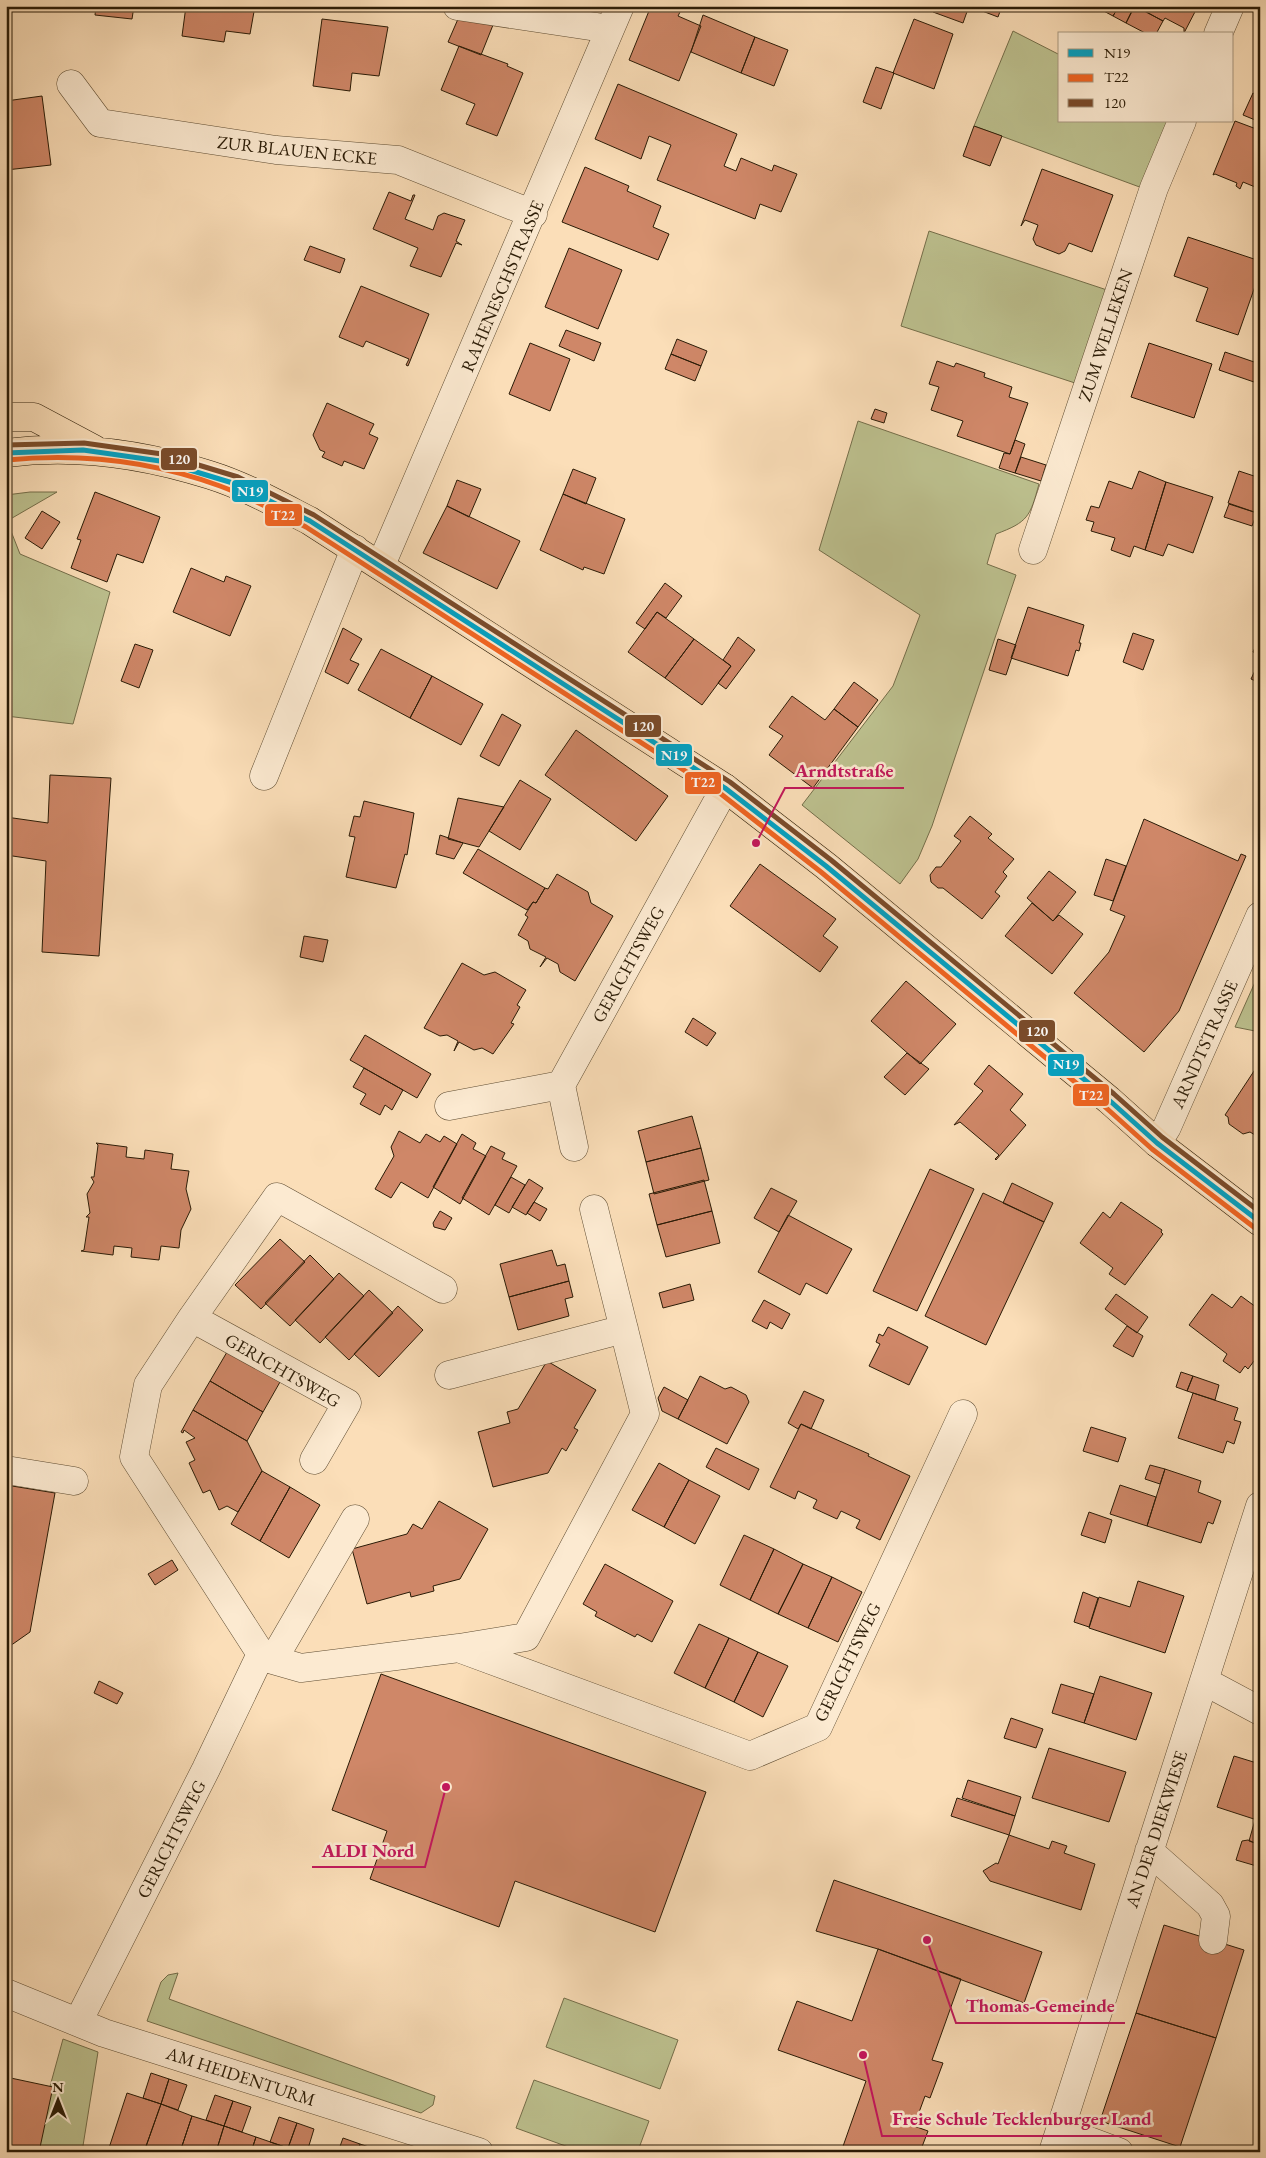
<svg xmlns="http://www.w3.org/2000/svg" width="1266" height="2158" font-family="'EB Garamond',serif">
<rect width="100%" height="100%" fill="#fbdeb8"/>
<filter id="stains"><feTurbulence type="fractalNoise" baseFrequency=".004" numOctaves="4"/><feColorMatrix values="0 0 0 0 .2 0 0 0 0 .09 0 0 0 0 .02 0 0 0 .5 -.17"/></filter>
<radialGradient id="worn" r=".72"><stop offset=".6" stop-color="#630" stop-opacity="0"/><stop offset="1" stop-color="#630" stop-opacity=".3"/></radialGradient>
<path fill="#bdc18f" stroke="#746e4a" d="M1013 31 1060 55V121H1170L1145 189 974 126Z
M929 231 1107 290 1075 383 901 326Z
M858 421 1039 484C1030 517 1028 522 996 534L987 564 1016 575 932 826 918 859 900 884 802 805 893 686 920 615 819 550Z
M30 492H57L7 521 20 554 110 592 73 724 6 716V495Z
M1260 971V1032L1235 1027Z
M178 1973 169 1999 435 2096 433 2105 421 2113 147 2021 161 1982 168 1975Z
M564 1998 678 2040 660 2089 546 2047Z
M63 2039 98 2052 82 2152H32Z
M534 2080 649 2121 639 2148 636 2152H582L516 2128Z"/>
<path fill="#cf8768" stroke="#2a1b06" d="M96 6H134L132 19 95 15Z
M186 6H255L250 34 226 31 224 42 182 36Z
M651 6H667L680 12 678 16 701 26 679 81 629 60Z
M935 6H1002L998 17 969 6 963 23 933 12Z
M1102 6H1119L1113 16 1100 9Z
M1119 6H1134L1126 23 1113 16Z
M1135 6 1163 21 1156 34H1147L1126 23Z
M1135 6H1198L1184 33V28L1165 18 1163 21Z
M703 15 755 37 741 73 691 52Z
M322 19 388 27 379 76 352 73 350 91 313 86Z
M458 19 493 25 481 55 448 42Z
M914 19 953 34 934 89 893 73Z
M755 37 788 50 774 86 741 73Z
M459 46 508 64 507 66 523 73 497 136 466 124 475 104 441 90Z
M876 67 894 73 881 109 863 102Z
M618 84 737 134 724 166 736 171 741 158 772 171 774 165 797 174 781 212 760 204 755 219 657 180 671 145 649 136 641 159 595 139Z
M1253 93 1260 97V122L1243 115Z
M42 96 51 165 6 170V101Z
M1235 121 1259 130 1260 128V189L1243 182 1240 189 1236 186 1237 183 1215 174 1213 175Z
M974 126 1002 136 990 166 963 156Z
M585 167 629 186 627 191 661 206 653 227 669 234 658 260 562 222Z
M1042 169 1113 195 1092 252 1069 243 1065 251 1059 254 1036 245 1033 239 1038 225 1025 220 1021 226Z
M389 192 411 201 413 195H415L405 219 433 230 438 216 444 213 465 220 456 241 462 245 456 243 441 277 410 266 418 248 373 229Z
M1188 237 1260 261V272L1238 335 1196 321 1208 288 1174 276Z
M310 246 345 259 340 273 304 260Z
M569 248 622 270 598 329 545 307Z
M361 286 429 314 408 366 406 365 409 359 366 341 363 347 339 337Z
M566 330 601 343 594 361 559 346Z
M677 339 707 351 701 366 671 354Z
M530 343 570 359 550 411 509 394Z
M1149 343 1212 364 1194 418 1131 397Z
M1225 352 1260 364 1254 382 1219 370Z
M671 354 701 366 695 381 665 369Z
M937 361 954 367 956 363 985 373 984 377 1012 387 1009 397 1028 403 1010 454 957 436 963 421 931 410 939 387 929 384Z
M327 403 374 424 369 434 378 438 364 469 344 461 342 466 322 457 325 452 320 450 313 435Z
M875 409 887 413 884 423 871 419Z
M1015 440 1025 444 1015 473 999 468 1004 453 1010 454Z
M1021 457 1046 465 1041 481 1015 473Z
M573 469 596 478 586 504 563 494Z
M1139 471 1166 482 1145 550 1134 546 1130 557 1111 550 1115 538 1091 531 1094 522 1086 520 1091 506 1099 508 1109 481 1132 489Z
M1239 471 1260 478V506L1257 513 1228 503Z
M457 480 481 489 469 517 447 506Z
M1166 482 1213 497 1193 553 1168 544 1163 556 1145 550Z
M95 492 160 517 143 563 117 554 107 582 71 568 81 540 77 539Z
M563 494 625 519 604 574 584 567 583 570 540 550Z
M1229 504 1257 513 1252 526 1224 517Z
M447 506 520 541 497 589 423 553Z
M42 511 60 522 42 549 25 538Z
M191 568 224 582 226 576 251 586 230 636 173 612Z
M665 583 682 596 666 618 657 612 645 629 636 623Z
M1028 607 1084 625 1079 643H1081L1079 651 1076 650 1068 676 1011 658Z
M657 612 694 639 665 678 628 652Z
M343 628 362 639 350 660 359 664 348 684 325 672Z
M1133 633 1154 640 1143 670 1123 662Z
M738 637 755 650 726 689 718 683 731 666 723 660Z
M1260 637V655L1253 652Z
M694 639 731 666 702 705 665 678Z
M998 639 1016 645 1006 675 989 670Z
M135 644 153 650 139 688 121 681Z
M381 649 432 676 410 718 358 690Z
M1260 660V683L1251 679Z
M432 676 483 704 461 745 410 718Z
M854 682 878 700 858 727 834 709Z
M792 696 825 720 834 709 858 727 813 788 769 755 783 736 769 727Z
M502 714 521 725 499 766 480 756Z
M576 730 668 796 636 841 545 775Z
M50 775 111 778 99 956 42 952 46 861 6 855V817L48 823Z
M520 780 551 799 520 850 489 831Z
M458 798 504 807 479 847 448 839Z
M364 801 414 813 407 855 405 854 396 888 346 877 355 837 349 836 354 816 360 817Z
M970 816 992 834 988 838 1014 859 1003 872 1007 876 995 892 1000 896 982 919 943 888H938L931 882 930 875 936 867H941L961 841 954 836Z
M1144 819 1238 861 1241 854 1246 856 1179 1011 1144 1052 1074 993 1109 952 1125 916 1110 910Z
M440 835 463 843 454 859 436 854Z
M478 849 545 888 536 903 533 902 527 910 463 873Z
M1106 859 1126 866 1113 901 1094 895Z
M760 864 836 919 823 936 838 947 820 972 730 906Z
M1049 871 1076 892 1053 921 1027 898Z
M557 874 588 892 591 903 613 916 575 981 560 972 558 964 547 958 540 967 546 957 530 949 528 941 518 935 528 917 525 915 533 902 536 903 545 888 548 889Z
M1032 903 1053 921 1059 915 1083 934 1052 974 1005 936Z
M304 936 328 940 323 962 300 957Z
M462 963 484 975 495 972 526 990 517 1005 520 1007 511 1023 514 1024 493 1054 482 1048 474 1050 459 1042 454 1051 458 1041 447 1035 440 1036 424 1028Z
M906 981 956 1024 920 1064 871 1021Z
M693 1018 716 1033 707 1046 685 1032Z
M365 1035 431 1074 417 1098 350 1060Z
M907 1053 929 1069 905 1095 884 1077Z
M989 1065 1023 1094 1010 1110 1026 1125 996 1160 995 1159 999 1155 960 1122 954 1125 983 1091 974 1084Z
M1258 1065 1260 1066V1138L1250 1132 1243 1134 1229 1124 1228 1117 1225 1115Z
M364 1068 403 1090 392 1110 385 1105 380 1115 360 1104 366 1094 353 1087Z
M692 1116 701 1148 646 1162 638 1131Z
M399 1131 420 1143 426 1134 440 1142 444 1136 457 1144 428 1198 401 1182 391 1198 375 1189 394 1156 391 1147Z
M462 1134 476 1143 473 1149 486 1156 460 1204 433 1187Z
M96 1143 127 1147 126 1157 144 1159 145 1150 173 1154 171 1169 189 1171 186 1189 191 1209 181 1230 179 1248 161 1246 159 1260 131 1257 132 1248 114 1246 113 1255 81 1251 84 1250 89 1217H86L90 1213 87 1194 94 1182 91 1177H94L98 1145Z
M491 1146 505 1153 502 1159 517 1166 489 1215 462 1198Z
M701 1148 709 1180 654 1194 646 1162Z
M930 1169 974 1189 917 1311 873 1291Z
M511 1177 525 1185 509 1213 495 1205Z
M529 1179 543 1188 526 1215 512 1207Z
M704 1180 712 1211 657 1225 649 1194Z
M1012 1183 1053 1203 1044 1222 1003 1203Z
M771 1188 797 1201 779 1232 754 1218Z
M983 1193 1044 1222 986 1345 925 1316Z
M534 1202 547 1209 540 1221 527 1213Z
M1121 1202 1162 1230 1161 1232 1163 1234 1125 1285 1109 1274 1113 1268 1080 1243 1103 1212 1110 1218Z
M440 1211 452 1218 445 1230 434 1227 433 1223Z
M712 1211 720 1243 666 1257 657 1225Z
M788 1215 852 1249 827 1294 806 1283 800 1295 758 1272Z
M280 1239 305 1262 261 1309 235 1285Z
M552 1250 557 1266 565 1264 569 1281 509 1297 500 1264Z
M310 1255 334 1279 290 1326 265 1303Z
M339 1273 364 1296 320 1343 295 1320Z
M569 1281 573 1297 565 1299 569 1316 518 1330 509 1297Z
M690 1284 694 1300 663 1308 659 1293Z
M369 1290 393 1313 349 1360 325 1337Z
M1116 1294 1148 1317 1137 1333 1105 1309Z
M1212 1294 1232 1308 1241 1296 1260 1310 1258 1315 1260 1317V1353L1248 1369 1245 1366 1240 1373 1223 1361 1227 1354 1189 1325Z
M764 1300 790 1314 782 1329 770 1322 767 1329 752 1321Z
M398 1306 423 1330 379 1377 354 1354Z
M1127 1326 1143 1336 1133 1357 1113 1346Z
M888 1327 928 1347 909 1385 869 1366 880 1344 876 1342 879 1334 883 1336Z
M227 1352 280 1382 263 1412 210 1381Z
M547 1361 596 1390 574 1428 578 1430 566 1451 562 1448 548 1473 493 1487 478 1432 510 1423 507 1412 518 1409Z
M1181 1372 1193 1376 1187 1391 1176 1387Z
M700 1376 725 1389 731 1387 746 1395 749 1402 727 1444 678 1419Z
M1193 1376 1219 1385 1215 1400 1187 1391Z
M210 1381 263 1412 247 1441 193 1410Z
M664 1387 688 1400 678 1419 662 1411 658 1398Z
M804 1391 824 1400 811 1429 801 1424 798 1429 788 1423Z
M1193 1393 1238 1408 1234 1420 1241 1422 1234 1444 1227 1441 1223 1453 1178 1438Z
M193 1410 247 1441 262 1471 238 1512 227 1506 219 1510 210 1490 203 1493 189 1463 195 1460 186 1442 195 1438 184 1430 183 1433 181 1432Z
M801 1424 869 1454 868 1456 910 1476 880 1540 856 1528 860 1520 841 1511 837 1519 813 1508 817 1500 798 1491 795 1499 770 1487Z
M1091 1427 1126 1438 1118 1462 1083 1451Z
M716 1448 759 1469 749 1490 706 1467Z
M659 1463 689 1480 664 1527 632 1510Z
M1150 1465 1165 1469 1160 1484 1145 1479Z
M1165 1469 1201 1481 1198 1492 1221 1501 1213 1524 1208 1522 1201 1543 1147 1526Z
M262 1471 290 1487 260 1541 231 1524Z
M689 1480 720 1496 695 1544 664 1527Z
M6 1485 55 1493 30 1632 10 1646H6Z
M1120 1485 1156 1497 1147 1526 1110 1514Z
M290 1487 320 1505 289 1558 260 1541Z
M439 1501 488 1529 460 1579 433 1586 434 1591 411 1597 410 1592 367 1604 352 1549 407 1534 413 1524 422 1529Z
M1089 1512 1112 1520 1105 1543 1081 1535Z
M744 1535 774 1549 750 1600 720 1585Z
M774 1549 803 1564 778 1614 750 1600Z
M172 1560 178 1570 155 1585 148 1574Z
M605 1564 673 1601 652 1642 637 1634 635 1637 595 1616 597 1612 583 1604Z
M803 1564 832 1577 808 1628 778 1614Z
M832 1577 862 1592 838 1642 808 1628Z
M1138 1581 1184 1596 1165 1653 1089 1628 1099 1597 1130 1607Z
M1083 1592 1098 1598 1089 1627 1074 1622Z
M699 1624 729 1638 705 1688 674 1673Z
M729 1638 758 1652 734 1702 705 1688Z
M758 1652 788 1666 763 1717 734 1702Z
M381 1674 706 1792 655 1932 515 1881 499 1927 370 1879 387 1831 332 1810Z
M1100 1676 1152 1693 1136 1740 1084 1723Z
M99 1681 123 1693 117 1704 94 1693Z
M1061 1684 1094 1694 1084 1723 1052 1713Z
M1011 1718 1043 1729 1036 1748 1004 1738Z
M1049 1748 1126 1772 1109 1822 1032 1798Z
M1234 1756 1260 1764V1821L1217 1807Z
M968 1780 1021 1797 1015 1816 962 1798Z
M957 1798 1015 1816 1009 1835 951 1816Z
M1255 1820 1260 1821V1845L1249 1841Z
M1009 1835 1049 1849 1052 1841 1067 1846 1064 1853 1095 1864 1081 1910 990 1881 983 1871 996 1863 998 1864Z
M1248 1840 1260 1845V1867L1236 1860 1242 1841Z
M834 1880 1042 1952 1024 2003 878 1949 816 1931Z
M1164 1925 1244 1950 1216 2038 1136 2013Z
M878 1949 961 1979 932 2060 943 2063 930 2098 925 2096 914 2126 928 2131 920 2152H841L866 2081 778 2050 797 2001 852 2021Z
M1136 2013 1216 2038 1180 2147 1100 2121Z
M151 2073 169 2079 161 2104 143 2098Z
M6 2077 53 2087 39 2152H6Z
M169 2079 187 2085 178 2110 161 2104Z
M127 2093 161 2104 144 2152H110L108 2151Z
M215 2095 233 2101 224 2126 206 2120Z
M233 2101 251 2107 242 2132 224 2126Z
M161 2104 192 2116 180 2152H144Z
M192 2116 224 2126 216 2152H180Z
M279 2117 297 2123 288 2148 270 2142Z
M297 2123 314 2129 307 2152 288 2148Z
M224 2126 256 2137 251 2152H216Z
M256 2137 288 2148 287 2152H251Z
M343 2138 360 2144 358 2152H338Z
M360 2144 378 2150V2152H358Z"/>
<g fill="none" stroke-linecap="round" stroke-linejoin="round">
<g stroke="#5e4c32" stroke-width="29">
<path id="minor" d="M457 6 610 29
M1218 34 1230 6
M71 84 100 123 276 150 398 160 533 214
M1033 550 1154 188 1182 121
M381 565 620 6
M264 776 355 549
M449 1106 561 1085
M1157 1143 1167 1127 1260 916
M574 1147 561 1085 725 788
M443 1289 277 1197 192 1318 148 1385 134 1457 261 1654 273 1660 301 1668 459 1648 526 1637 645 1414 594 1209
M192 1318 347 1403 314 1460
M449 1375 624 1329
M6 1470 74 1481
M461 1649 750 1756 818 1727 963 1414
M273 1660 355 1519
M1204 1681 1260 1711
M1149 1851 1210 1905 1216 1916 1213 1940
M6 1993 104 2033 479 2152
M78 2022 206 1769 261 1654
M1060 2130 1119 2152
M1053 2152 1260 1506"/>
</g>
<g stroke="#2a1b06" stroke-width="29">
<path id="major" d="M6 417H34L94 449
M6 453C75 444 144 454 210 475 245 486 277 504 310 521L725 788 826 866 1109 1100 1157 1143 1260 1222"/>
</g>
<use href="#minor" stroke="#fcead1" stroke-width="28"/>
<use href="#major" stroke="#fbdeb8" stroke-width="28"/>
<g stroke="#fcead1" stroke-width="9">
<path id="bus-1" d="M6 453 83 450 160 461 236 484 310 521 725 788 826 866 1109 1100 1157 1143 1260 1222"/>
</g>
<g stroke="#fcead1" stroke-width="9">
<path id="bus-2" d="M7 460C79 453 152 461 220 486 250 497 278 513 306 527L721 794 821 872 1104 1106 1152 1149 1255 1228"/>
</g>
<g stroke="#fcead1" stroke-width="9">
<path id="bus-3" d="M6 445 84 443 162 454 238 477 314 515 730 782 831 860 1114 1094 1162 1137 1260 1212"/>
</g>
<use href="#bus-1" stroke="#02a2c4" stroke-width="5"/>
<use href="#bus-2" stroke="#f26522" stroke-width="5"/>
<use href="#bus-3" stroke="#7a4b2a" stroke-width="5"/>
</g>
<g text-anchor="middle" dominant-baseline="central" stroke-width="5" stroke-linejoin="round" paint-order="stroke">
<g font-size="18" fill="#2a1b06" stroke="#fcead1">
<text transform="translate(297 150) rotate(6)">ZUR BLAUEN ECKE</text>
<text transform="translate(502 286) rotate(-67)">RAHENESCHSTRASSE</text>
<text transform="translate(1105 335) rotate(-72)">ZUM WELLEKEN</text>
<text transform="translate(628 964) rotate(-61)">GERICHTSWEG</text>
<text transform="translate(1204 1044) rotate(-66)">ARNDTSTRASSE</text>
<text transform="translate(283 1370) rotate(30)">GERICHTSWEG</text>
<text transform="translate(847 1662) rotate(-64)">GERICHTSWEG</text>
<text transform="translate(1156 1829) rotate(-72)">AN DER DIEKWIESE</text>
<text transform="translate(171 1839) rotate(-63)">GERICHTSWEG</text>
<text transform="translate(241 2076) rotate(18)">AM HEIDENTURM</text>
</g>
</g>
<path fill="none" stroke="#c2185b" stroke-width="2" d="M756 843L785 788H904M446 1787L425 1867H312M927 1940L956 2023H1125M863 2055L882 2136H1162"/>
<g fill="#c2185b" stroke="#fcead1" stroke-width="2">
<circle cx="756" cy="843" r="5"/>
<circle cx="446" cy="1787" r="5"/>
<circle cx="927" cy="1940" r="5"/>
<circle cx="863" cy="2055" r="5"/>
</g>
<g font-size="19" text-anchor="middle" font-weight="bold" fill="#c2185b" stroke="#fcead1" stroke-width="5" stroke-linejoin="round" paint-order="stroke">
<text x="844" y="777">Arndtstraße</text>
<text x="368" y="1857">ALDI Nord</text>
<text x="1040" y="2012">Thomas-Gemeinde</text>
<text x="1022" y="2125">Freie Schule Tecklenburger Land</text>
</g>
<g stroke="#fcead1" stroke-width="2">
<rect x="160" y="447" width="38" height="24" rx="5" fill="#7a4b2a"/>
<rect x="231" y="479" width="38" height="24" rx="5" fill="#02a2c4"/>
<rect x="264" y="503" width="39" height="24" rx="5" fill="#f26522"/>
<rect x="624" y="714" width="38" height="24" rx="5" fill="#7a4b2a"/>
<rect x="655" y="743" width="38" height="24" rx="5" fill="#02a2c4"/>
<rect x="684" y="771" width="38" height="24" rx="5" fill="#f26522"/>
<rect x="1018" y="1019" width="38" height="24" rx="5" fill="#7a4b2a"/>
<rect x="1047" y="1053" width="38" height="24" rx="5" fill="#02a2c4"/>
<rect x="1072" y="1083" width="38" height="24" rx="5" fill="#f26522"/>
</g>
<g font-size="14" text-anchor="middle" font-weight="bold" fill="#fff">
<text x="179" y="464">120</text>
<text x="250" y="496">N19</text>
<text x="283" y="520">T22</text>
<text x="643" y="731">120</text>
<text x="674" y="760">N19</text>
<text x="703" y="787">T22</text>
<text x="1037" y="1036">120</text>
<text x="1066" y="1069">N19</text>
<text x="1091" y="1100">T22</text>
</g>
<rect width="1266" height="2158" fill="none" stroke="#fbdeb8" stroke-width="25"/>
<rect x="8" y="8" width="1251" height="2143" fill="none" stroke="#2a1b06" stroke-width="2.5"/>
<rect x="12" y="12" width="1241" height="2133" fill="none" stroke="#2a1b06"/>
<rect x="1058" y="32" width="175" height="90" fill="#fcead1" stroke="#a89780"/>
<rect x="1068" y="49" width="25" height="8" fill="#02a2c4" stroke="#a89780"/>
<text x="1104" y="58" font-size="15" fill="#2a1b06">N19</text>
<rect x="1068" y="74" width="25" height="8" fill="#f26522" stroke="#a89780"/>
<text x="1104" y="82" font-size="15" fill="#2a1b06">T22</text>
<rect x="1068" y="99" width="25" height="8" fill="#7a4b2a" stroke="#a89780"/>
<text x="1104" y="108" font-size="15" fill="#2a1b06">120</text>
<g transform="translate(58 2100)" stroke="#fcead1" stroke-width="4" paint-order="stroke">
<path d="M0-4L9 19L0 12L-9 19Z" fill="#2a1b06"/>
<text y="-8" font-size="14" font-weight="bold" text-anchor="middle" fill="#2a1b06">N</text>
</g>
<rect width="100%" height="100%" filter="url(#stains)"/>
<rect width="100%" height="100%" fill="url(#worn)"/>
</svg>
